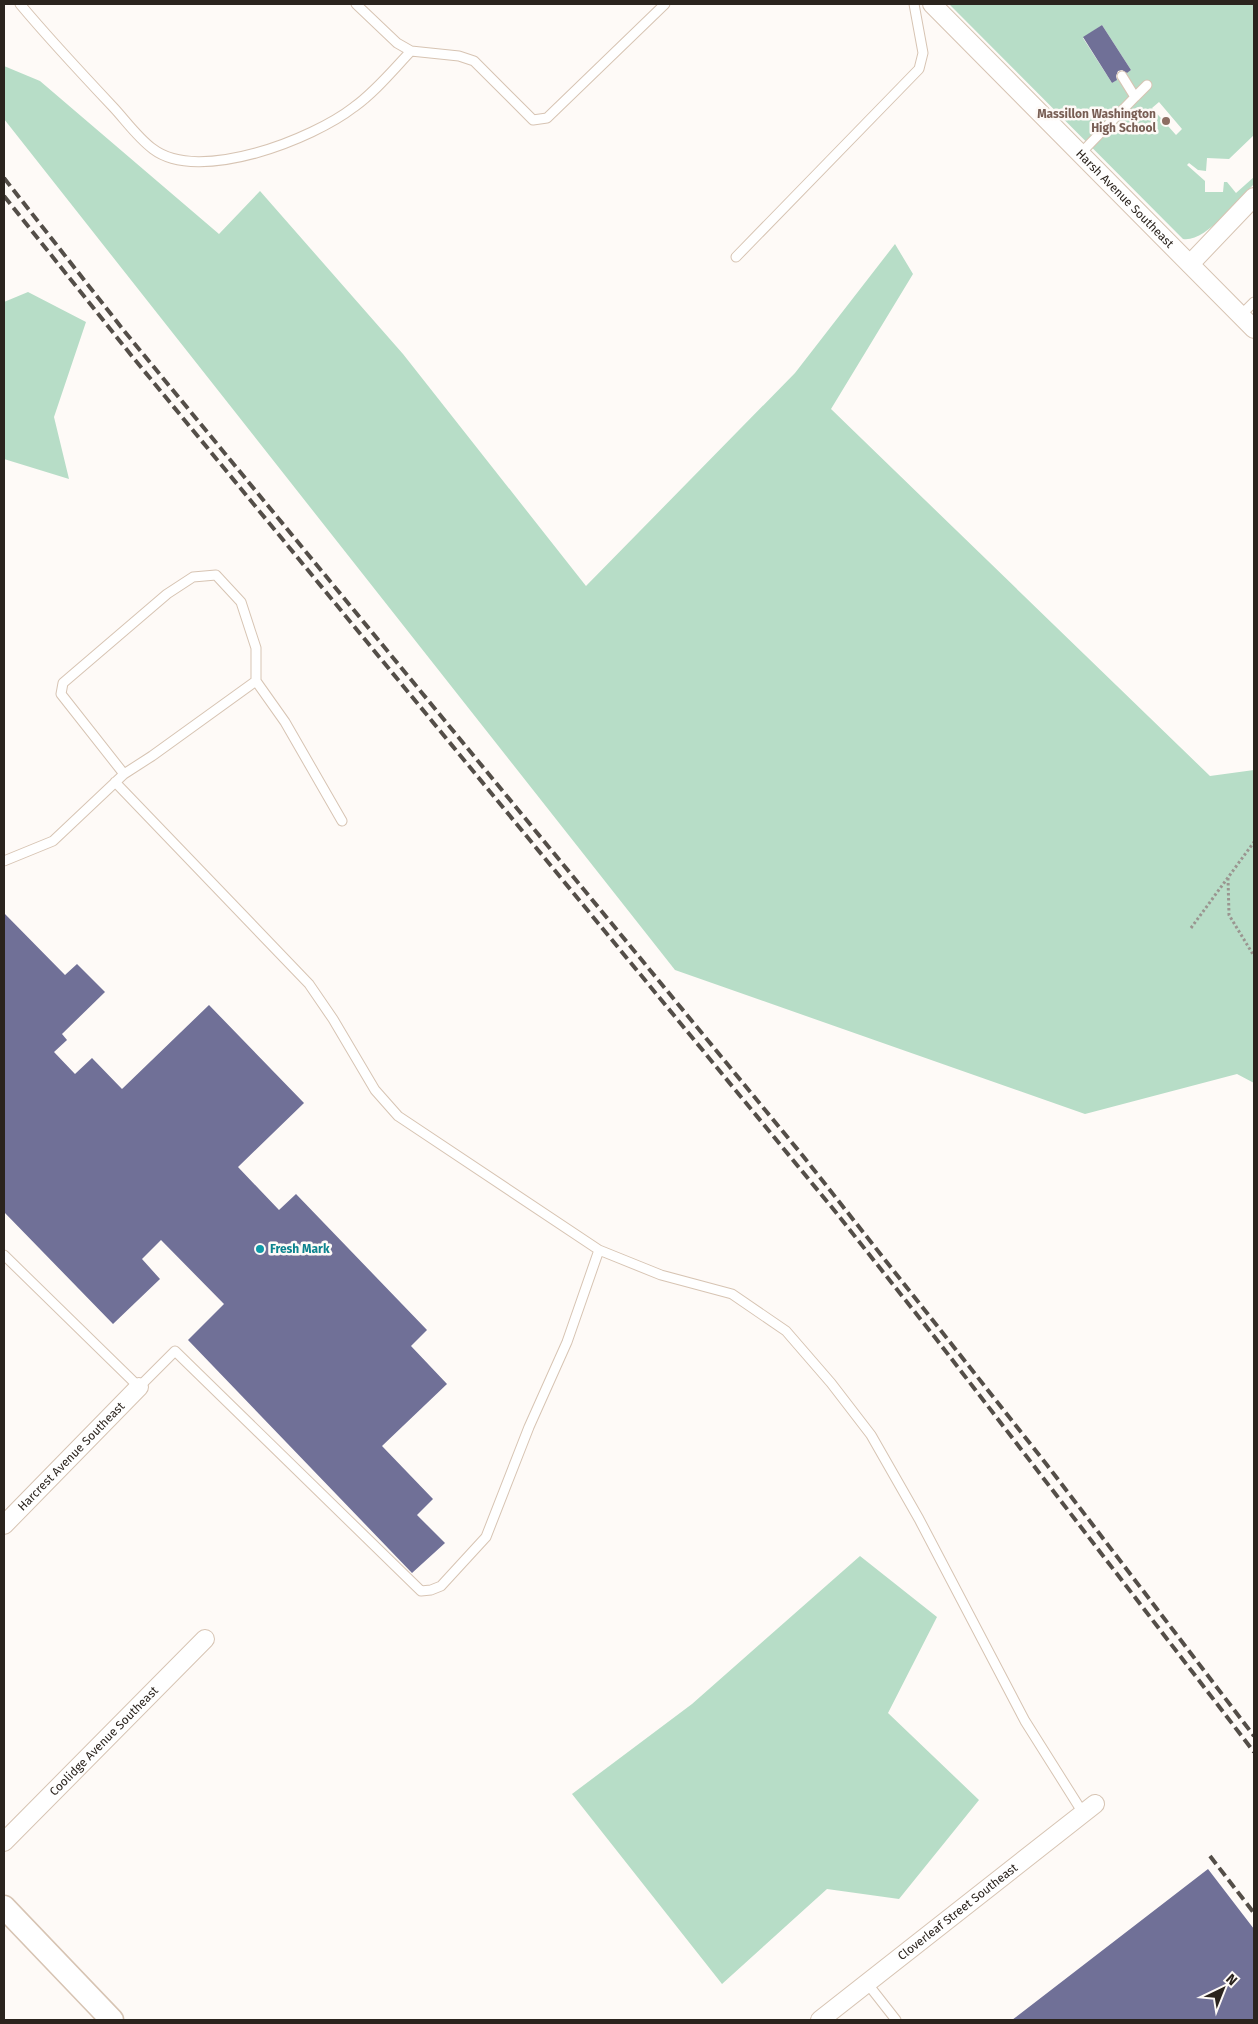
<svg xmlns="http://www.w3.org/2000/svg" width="1258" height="2024" font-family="'Fira Sans',sans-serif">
<rect width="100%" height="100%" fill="#fefaf7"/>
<path fill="#b7ddc7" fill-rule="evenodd" d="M949 4H1254V135L1229 159 1207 158 1206 171 1198 170 1189 163 1187 165 1205 181V192H1223L1224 182H1227L1236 193 1254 177V184C1239 199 1205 243 1183 239ZM1102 25 1131 70 1112 83 1083 38ZM1159 102 1182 129 1176 135 1152 108Z
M4 66 40 81 219 234 260 191 403 354 586 586 795 373 895 244 913 274 831 409 1210 776 1254 770V1083L1237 1074 1085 1114 675 970 4 119Z
M28 292 86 322 54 417 69 479 4 459V302Z
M860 1556 937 1617 888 1713 979 1800 899 1899 827 1889 722 1984 572 1794 692 1704Z"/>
<path fill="#707097" d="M1102 25 1131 70 1127 73 1122 70 1118 71 1116 76 1117 80 1112 83 1083 37Z
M4 913 65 975 77 964 105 992 62 1034 67 1040 54 1052 75 1074 92 1058 122 1089 209 1005 304 1103 238 1167 279 1210 296 1194 427 1330 411 1346 447 1384 382 1446 433 1499 417 1515 445 1543 412 1573 188 1340 224 1304 161 1240 142 1259 160 1279 113 1324 4 1212Z
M1208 1869 1254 1929V2020H1012Z"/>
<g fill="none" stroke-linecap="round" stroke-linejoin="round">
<g stroke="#d7c4b3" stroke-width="11">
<path id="service" d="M20 4C50 40 82 74 114 108 126 121 138 138 153 149 199 184 313 139 354 107 375 92 393 70 411 51
M356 4 397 43 411 51 459 56 474 61 533 120 547 118 665 4
M1135 97 1147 85
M1081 153 1135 97 1122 76
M736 257 919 69 923 53 914 4
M1241 315 1254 302
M256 681 285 722 342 821
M115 782 309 984 333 1019 375 1090 398 1116 599 1250 661 1275 732 1294 786 1331 831 1383 871 1435 919 1519 1025 1721 1083 1813
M4 861 53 841 124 774 152 756 256 681V648L241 602 216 575 193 577 167 594 63 683 61 694 124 774
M4 1255 139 1387 175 1351 421 1591 431 1590 441 1586 486 1537 529 1427 567 1342 599 1250
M867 1983 896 2020"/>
</g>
<g stroke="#d7c4b3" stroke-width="20">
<g id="minor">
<path id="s1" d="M932 4 1254 329"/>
<path d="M1190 264 1254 197"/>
<path id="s2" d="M4 1525 139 1387"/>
<path id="s3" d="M4 1842 205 1639"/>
<path id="s4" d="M820 2020 1095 1804"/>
</g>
</g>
<g stroke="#d7c4b3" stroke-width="25">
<path id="tertiary" d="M4 1907 112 2020"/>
</g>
<path stroke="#9a9590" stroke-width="3" stroke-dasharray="2.5 2.5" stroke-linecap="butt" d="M1228 878 1229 915 1254 956
M1191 928 1254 842"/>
<use href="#service" stroke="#fff" stroke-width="9"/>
<use href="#minor" stroke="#fff" stroke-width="18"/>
<use href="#tertiary" stroke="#fff" stroke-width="22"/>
<path stroke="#544e48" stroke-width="4" stroke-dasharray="10 5" stroke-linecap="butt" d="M4 178 125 332 803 1156 1047 1465 1254 1736
M4 196 131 355 834 1210 937 1340 1254 1752
M1210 1856 1254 1913"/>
</g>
<circle fill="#8d6e63" stroke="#fefaf7" stroke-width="2" cx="1166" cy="121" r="5"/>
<circle fill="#0f9aa8" stroke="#fefaf7" stroke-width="2" cx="260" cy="1249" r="5"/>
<g text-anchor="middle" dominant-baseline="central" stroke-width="5" stroke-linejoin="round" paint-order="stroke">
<g font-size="12" font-weight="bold" fill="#785e54" stroke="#fefaf7" text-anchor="end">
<text x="1156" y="114">Massillon Washington<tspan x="1156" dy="14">High School</tspan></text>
</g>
<g font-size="12" fill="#2b241e" stroke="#fefaf7">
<text stroke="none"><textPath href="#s1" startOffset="274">Harsh Avenue Southeast</textPath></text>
<text stroke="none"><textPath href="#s2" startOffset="96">Harcrest Avenue Southeast</textPath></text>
<text stroke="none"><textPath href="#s3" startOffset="142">Coolidge Avenue Southeast</textPath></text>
<text stroke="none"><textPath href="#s4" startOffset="175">Cloverleaf Street Southeast</textPath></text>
</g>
<g font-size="12" font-weight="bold" fill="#0d838f" stroke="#fefaf7" text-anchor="start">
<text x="270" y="1249">Fresh Mark</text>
</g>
</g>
<rect width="1258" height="2024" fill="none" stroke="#2b241e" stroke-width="10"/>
<g transform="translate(1223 1989) rotate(43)" stroke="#fefaf7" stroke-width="4" paint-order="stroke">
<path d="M0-4L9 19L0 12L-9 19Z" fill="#2b241e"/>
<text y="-8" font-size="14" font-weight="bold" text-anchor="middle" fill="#2b241e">N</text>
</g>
</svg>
